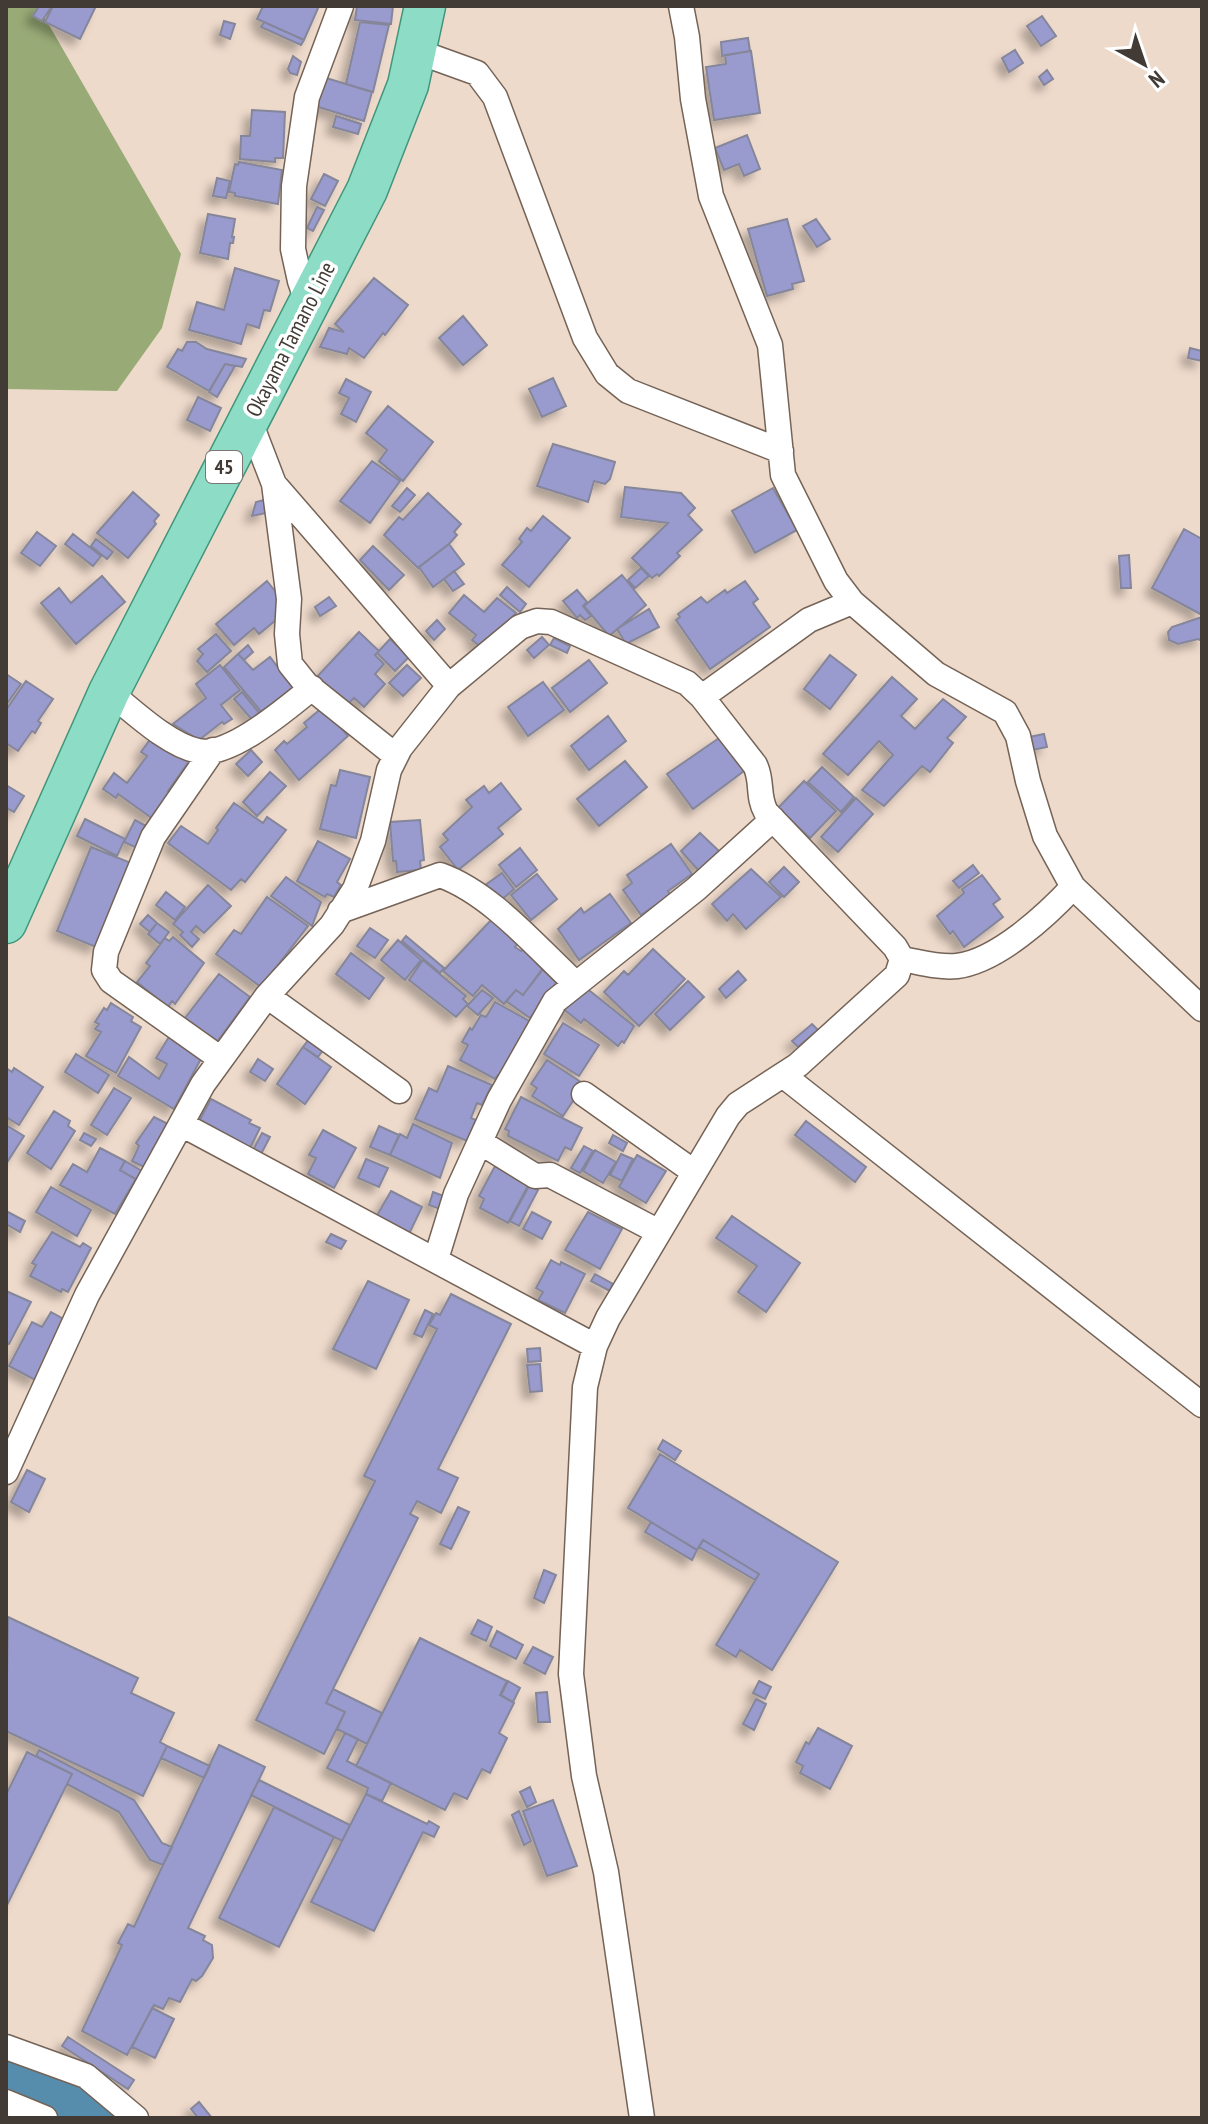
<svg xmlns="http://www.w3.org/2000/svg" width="1208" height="2124" font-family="'PT Sans Narrow',sans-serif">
<defs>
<filter id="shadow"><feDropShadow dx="-7" dy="7" stdDeviation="4" flood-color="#0004"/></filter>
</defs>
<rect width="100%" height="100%" fill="#eedacb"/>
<path fill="#98aa76" d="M6 6H38L181 254 162 328 117 391 6 389Z"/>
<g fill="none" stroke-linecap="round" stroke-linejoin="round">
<path stroke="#568dac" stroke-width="52" d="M6 2078 66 2102 88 2118"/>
</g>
<path fill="#999acd" stroke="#85869a" stroke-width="2" filter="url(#shadow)" d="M39 6H52L42 21 33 16Z
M53 6H96L80 39 45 22Z
M263 6H319L304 40 257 19Z
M357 6H393L391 24 355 20Z
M1042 16 1056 36 1041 46 1027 26Z
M224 21 235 24 230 39 220 35Z
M264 22 304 40 301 45 261 27Z
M360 22 389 25 373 92 346 84Z
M748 38 750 51 722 56 721 42Z
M1015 50 1023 63 1009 72 1002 58Z
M751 51 760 113 714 120 706 67 726 64 725 55Z
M293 56 301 62 297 75 290 73 288 69Z
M1047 70 1053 79 1044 85 1039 77Z
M323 77 372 92 364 121 315 106Z
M252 110 285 112 283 158H275V162L240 159 241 136H250Z
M336 116 361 124 358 134 333 127Z
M747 135 760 169 744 176 739 164 724 170 715 148Z
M239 162 282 170 278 204 235 196V193L229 192 235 164 238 165Z
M324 174 338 181 325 206 311 199Z
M217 178 230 181 226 198 213 196Z
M317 207 324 210 313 231 307 228Z
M208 214 235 219 232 237H234L233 243H230L228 259 200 253Z
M787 219 804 281 792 284 793 289 767 296 748 229Z
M816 219 830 239 817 247 803 226Z
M235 268 279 281 270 311 264 310 259 328 247 324 241 344 189 330 197 302 224 310Z
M374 278 408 305 385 335 383 333 364 358 349 348 347 354 320 347 329 328 344 332 335 324Z
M463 316 487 345 463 365 439 338Z
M187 342H196L207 349 246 359 242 367 225 364 209 391 167 367 178 349 182 351Z
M1190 348 1202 351V361L1188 358Z
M225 364 235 366 217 397 209 392Z
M553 378 566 406 542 417 529 389Z
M346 379 371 392 356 422 341 414 349 398 339 393Z
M198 397 221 408 210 431 187 420Z
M388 406 433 442 403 481 379 461 387 450 366 433Z
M553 444 615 462 610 479 605 484 594 481 588 502 537 486Z
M372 461 400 481 370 523 340 501Z
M625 487 681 493 695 508 688 515 702 530 677 553 680 556 659 576 657 574 652 578 632 558 668 523 621 517Z
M407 488 415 495 400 512 392 506Z
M773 488 797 530 755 553 732 511Z
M133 492 159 515 154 521 156 524 128 558 97 533Z
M428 493 461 524 454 532 457 535 449 544 418 568 384 535 399 517 403 520Z
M264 500 266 513 252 516 256 502Z
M543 516 570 538 529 587 502 565 522 542 519 539 527 528 531 531Z
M1184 529 1202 539V615L1152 588Z
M37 532 56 546 40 566 21 553Z
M73 534 101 556 93 566 65 544Z
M96 539 113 552 107 559 91 546Z
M449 544 464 564 433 587 419 567Z
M373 546 404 575 389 590 360 560Z
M1129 555 1131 588H1121L1119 556Z
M641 568 649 576 635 588 628 580Z
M454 571 464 584 453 591 444 579Z
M622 575 646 605 609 636 584 606Z
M102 576 125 602 76 644 41 603 59 588 71 603Z
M267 581 283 601 276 607 282 615 259 634 254 628 234 645 216 624Z
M745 581 758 599 753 603 770 627 710 669 676 620 680 617 678 614 701 597 707 603 725 590 727 593Z
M507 587 526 604 520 612 500 595Z
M577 590 587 602 583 606 591 616 585 620 580 615 577 618 563 601Z
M464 595 484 612 497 598 516 613 494 639 482 648 472 640 476 635 449 613Z
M329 597 336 606 320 616 315 607Z
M649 609 659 627 626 644 617 629Z
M1202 617V641L1198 639 1178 644 1169 640 1168 632 1172 627Z
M437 620 445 629 434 640 426 631Z
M359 632 379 651 375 655 384 664 375 674 385 684 364 707 354 698 344 708 314 680Z
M216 634 231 651 207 672 197 661 203 654 198 649Z
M542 637 549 645 534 658 527 650Z
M554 638 570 646 567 653 550 645Z
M390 639 409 657 395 671 377 653Z
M248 645 253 652 244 660 238 654Z
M238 654 253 670 270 657 295 690 263 714 224 667Z
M830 655 856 675 830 709 804 689Z
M589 660 607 683 570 712 552 688Z
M220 665 240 690 221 705 232 719 224 724 222 722 199 740 173 724 206 698 196 684Z
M407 665 421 678 403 696 389 683Z
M6 674 21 684 6 705Z
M892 677 917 699 901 716 915 729 943 699 966 717 947 738 953 743 930 772 922 766 884 806 862 790 893 755 879 741 848 775 823 754Z
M26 681 53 699 38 721 41 723 35 733 32 731 18 751 6 743V710Z
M543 682 564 710 528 736 508 707Z
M242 692 261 715 253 721 234 699Z
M323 707 348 736 299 780 275 750 284 741 287 744 307 727 304 723Z
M608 716 626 741 589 770 571 746Z
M154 734 190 760 168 791 172 794 153 819 118 794 116 798 103 789 114 773 127 783 147 756 141 752Z
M1044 734 1047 747 1032 750 1029 737Z
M719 738 744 771 693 809 667 774Z
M251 750 262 762 248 776 236 764Z
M625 761 647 787 599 826 577 799Z
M822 767 854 797 841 812 808 782Z
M340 770 370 777 356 838 320 829 331 785 336 786Z
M270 772 286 786 257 816 243 802Z
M804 781 836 811 810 838 778 808Z
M501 783 521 809 498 828 503 834 458 870 440 847 448 840 443 834 472 807 466 800 484 786 489 793Z
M6 785 24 796 14 812 6 808Z
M856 798 873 814 838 852 821 837Z
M234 803 263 823 267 817 286 830 245 882 241 879 231 890 168 843 181 826 208 844 218 830 216 828Z
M85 819 125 839 117 856 77 836Z
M135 820 148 827 137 848 124 842Z
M420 820 424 860 420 861 421 870 397 872 396 861H393L390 822Z
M700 833 720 852 699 871 681 851Z
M318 841 350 859 337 882 341 885 334 897 327 894 325 897 297 881Z
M671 844 692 874 668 891 670 895 641 915 623 890 632 883 627 875Z
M91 847 131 863 96 947 57 931Z
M520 848 537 870 516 887 499 865Z
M973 865 979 873 959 888 953 881Z
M784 867 799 882 784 897 769 882Z
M751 869 781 897 746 929 733 914 727 921 712 904Z
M502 873 514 889 498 903 484 886Z
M537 874 557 899 531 920 511 895Z
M982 875 1000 899 993 904 1003 917 964 947 953 931 950 934 937 916 964 893 962 889Z
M286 877 321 902 312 926 271 896Z
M208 885 231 906 204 933 196 926 191 932 199 939 192 947 180 935 183 932 173 924Z
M166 892 185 907 175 920 156 905Z
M610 894 631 923 579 960 558 929 581 908 584 913Z
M267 897 308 926 261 987 216 954 234 930 241 934Z
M148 915 157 923 150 932 140 924Z
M493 918 519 942 515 947 521 951 524 947 546 964 523 995 516 990 504 1004 482 985 473 996 443 971Z
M157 923 169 932 160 944 148 934Z
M370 928 388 940 375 958 357 946Z
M406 936 444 968 440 973 402 941Z
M173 937 204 963 175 1004 172 1001 168 1007 137 982 150 966 146 963 165 938 169 941Z
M398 940 421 960 405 980 381 960Z
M653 949 685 979 639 1026 604 992 624 971 628 975Z
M351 953 384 978 369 999 336 974Z
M423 960 466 996 463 999 468 1004 456 1017 409 980Z
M544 968 559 979 530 1018 506 1001 516 990 523 995Z
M738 971 746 980 726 998 719 989Z
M219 974 250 997 217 1042 185 1018Z
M688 981 704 997 670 1030 655 1014Z
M585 987 634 1026 624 1043 622 1041 618 1046 584 1019 581 1023 562 1008Z
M482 990 493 998 478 1015 467 1006Z
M495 1002 531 1022 500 1076 498 1075 495 1079 460 1060 468 1045 462 1042 470 1028 472 1030 481 1015 486 1017Z
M111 1003 133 1017 131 1021 141 1027 116 1073 86 1056 101 1032 95 1029 99 1024 95 1022 104 1008 107 1010Z
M563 1023 599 1045 579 1076 544 1054Z
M812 1024 818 1030 798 1047 792 1041Z
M170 1035 203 1055 174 1109 118 1076 129 1057 159 1079 167 1064 156 1058Z
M309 1039 324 1049 318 1057 303 1047Z
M303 1047 331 1067 305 1104 277 1084Z
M76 1054 109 1075 98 1093 65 1072Z
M258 1059 273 1069 265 1081 250 1072Z
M547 1060 584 1084 563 1116 532 1096 537 1088 531 1084Z
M448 1066 492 1085 482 1105 477 1103 471 1118 476 1120 467 1141 415 1119 429 1088 437 1092Z
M6 1068 12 1072 14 1068 43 1087 19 1125 6 1117Z
M114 1088 131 1098 107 1135 91 1125Z
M521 1097 582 1128 571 1150 565 1147 558 1161 508 1136 509 1131 505 1129Z
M211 1099 251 1120 249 1123 260 1128 249 1150 198 1123Z
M54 1111 70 1121 68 1126 75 1131 51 1169 27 1153Z
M154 1117 168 1124 144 1167 132 1161 139 1146 136 1143Z
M806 1121 866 1167 855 1182 795 1135Z
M413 1124 452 1143 440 1178 390 1155 400 1134 407 1138Z
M6 1125 24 1136 6 1164Z
M379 1126 399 1135 390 1155 370 1147Z
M323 1130 356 1148 334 1188 308 1174 316 1158 309 1155Z
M84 1133 96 1139 91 1146 80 1140Z
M262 1133 270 1137 260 1156 252 1152Z
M613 1135 627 1143 623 1151 609 1143Z
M584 1146 593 1151 580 1173 571 1168Z
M100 1148 125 1161 120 1170 136 1179 115 1214 60 1185 73 1164 87 1172Z
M595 1150 616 1162 603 1183 583 1171Z
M621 1154 633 1159 622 1181 610 1175Z
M637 1155 666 1171 646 1203 619 1187Z
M366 1159 388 1168 379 1187 358 1178Z
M125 1161 142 1171 137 1180 120 1170Z
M495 1166 529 1184 508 1223 480 1208 484 1199 479 1196Z
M529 1186 538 1190 519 1226 510 1221Z
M51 1187 91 1210 77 1236 36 1212Z
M391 1191 422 1207 409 1234 376 1217Z
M433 1192 444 1196 440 1209 429 1205Z
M6 1211 25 1221 20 1232 6 1224Z
M532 1212 551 1222 542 1239 523 1229Z
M588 1212 622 1229 600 1269 565 1250Z
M732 1216 800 1263 766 1312 738 1292 757 1266 716 1238Z
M52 1232 80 1247 83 1243 91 1248 68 1292 62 1289 61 1292 30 1276 36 1265 32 1263Z
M331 1234 346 1241 341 1249 326 1242Z
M551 1260 560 1265 561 1262 585 1274 565 1313 538 1300 543 1292 536 1288Z
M595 1274 613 1284 610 1291 591 1281Z
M368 1281 409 1300 376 1369 333 1349Z
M6 1291 31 1302 9 1344 6 1343Z
M451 1294 511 1324 438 1469 458 1478 441 1513 417 1501 410 1514 418 1518 326 1703 345 1712 324 1754 256 1720 375 1481 364 1476 437 1329 429 1325 436 1313 440 1315Z
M425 1310 433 1314 422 1337 414 1334Z
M51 1312 67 1321 35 1380 9 1366 32 1322 42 1327Z
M540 1348 541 1361 528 1362 527 1349Z
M540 1364 542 1391 530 1392 527 1365Z
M663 1440 681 1451 675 1460 658 1449Z
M660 1454 838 1562 772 1670 740 1650 736 1657 716 1645 759 1574 703 1540 697 1550 628 1508Z
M27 1470 45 1479 29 1512 11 1502Z
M458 1507 469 1512 451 1549 440 1544Z
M651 1522 697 1550 692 1560 645 1532Z
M703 1540 759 1574 755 1580 699 1547Z
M544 1570 556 1575 544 1603 534 1598Z
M8 1617 138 1678 131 1693 174 1713 160 1742 167 1746 143 1796 6 1731Z
M478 1620 492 1627 486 1641 471 1634Z
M497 1631 523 1645 516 1659 490 1646Z
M420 1638 507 1681 500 1695 514 1703 499 1733 507 1738 490 1773 482 1769 467 1799 454 1793 445 1810 356 1766Z
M533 1647 553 1657 545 1674 524 1663Z
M508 1681 520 1688 513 1702 501 1695Z
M759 1681 771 1687 765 1699 753 1693Z
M333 1689 382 1713 367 1744 337 1729 345 1712 326 1703Z
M547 1692 550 1722H538L536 1693Z
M756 1699 766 1704 754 1730 743 1724Z
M818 1728 852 1746 830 1789 800 1773 803 1766 796 1762 806 1742 809 1744Z
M345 1733 358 1739 347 1761 391 1783 382 1801 366 1794 368 1788 327 1768Z
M219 1745 265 1767 188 1928 205 1936 203 1940 212 1945 213 1958 202 1976 196 1981 192 1979 180 2002 169 1998 163 2009 154 2005 127 2055 82 2031 122 1945 118 1943 128 1924 134 1927Z
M167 1746 210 1766 204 1778 161 1758Z
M39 1750 134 1800 162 1843 172 1847 163 1865 150 1860 119 1812 67 1784 72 1774 36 1756Z
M27 1752 72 1774 6 1907V1795Z
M259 1780 350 1825 342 1841 251 1795Z
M530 1787 536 1802 527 1807 520 1792Z
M366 1794 427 1824 429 1821 439 1827 434 1837 423 1832 374 1931 311 1902Z
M553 1800 577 1866 547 1876 523 1811Z
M274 1807 334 1837 279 1947 219 1918Z
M519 1811 531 1841 524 1845 512 1815Z
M152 2008 174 2019 155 2058 132 2047Z
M68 2037 134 2080 128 2089 62 2046Z
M199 2102 212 2118H198L191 2109Z"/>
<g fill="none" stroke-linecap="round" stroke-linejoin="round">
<g stroke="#746356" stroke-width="27">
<path id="street" d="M681 6 687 37 693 99 711 196 770 345 783 475 836 581 852 602 936 674 1005 712 1018 736 1028 781 1045 836 1073 887 1202 1009
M416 51 477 73 495 97 585 338 607 374 628 391 781 451
M308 304 300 281 293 249 294 186 307 97 341 6
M249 419 274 484 449 686
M274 484 289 599 287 634 290 664 306 684 396 756
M109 692C133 711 168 745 198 751 230 758 288 707 312 688
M702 697 809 620 852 602
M213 750 153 837 106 952 104 970 111 981 221 1059
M340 911 440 875C491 893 536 947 575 983
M902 959C919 962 939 968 957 966 997 961 1046 916 1073 887
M267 996 399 1091
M784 1076 1202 1405
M584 1094 694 1172
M181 1124 595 1346
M480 1142 535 1176 550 1175 659 1232
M436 1259 456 1194 499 1100 555 1001 696 889 773 819
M6 1472 87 1295 203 1084 267 996 332 925 355 889 373 841 389 770 400 748 449 686 520 627 537 621 551 622 687 683 702 697 755 765C763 781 757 796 766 812L895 947 902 959 897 975 798 1065 738 1104 728 1116 608 1318 595 1346 585 1387 571 1674 584 1776 606 1872 642 2118
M6 2047 86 2076 136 2118
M6 2102 45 2118"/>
</g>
<g stroke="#41957b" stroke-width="43">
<path id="primary" d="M6 923 109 692 367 190 408 85 425 6"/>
</g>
<use href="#street" stroke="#fff" stroke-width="24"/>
<use href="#primary" stroke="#8ddcc6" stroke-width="40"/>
</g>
<g text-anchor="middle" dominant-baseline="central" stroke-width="7" stroke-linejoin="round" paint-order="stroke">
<rect fill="#fff" stroke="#7b7672" stroke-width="2" x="206" y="451" width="36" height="32" rx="6"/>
<g font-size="20" font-weight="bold" fill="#423b35">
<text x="224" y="467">45</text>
</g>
<g font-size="22" fill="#423b35" stroke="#fff">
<text transform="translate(290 339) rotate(-63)">Okayama Tamano Line</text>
</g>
</g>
<rect width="1208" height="2124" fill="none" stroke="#423b35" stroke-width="16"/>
<g transform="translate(1144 64) rotate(140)" stroke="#ffffff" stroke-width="6" paint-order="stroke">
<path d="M0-6L14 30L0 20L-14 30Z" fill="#423b35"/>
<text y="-12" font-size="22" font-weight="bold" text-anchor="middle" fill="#423b35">N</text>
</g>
</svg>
